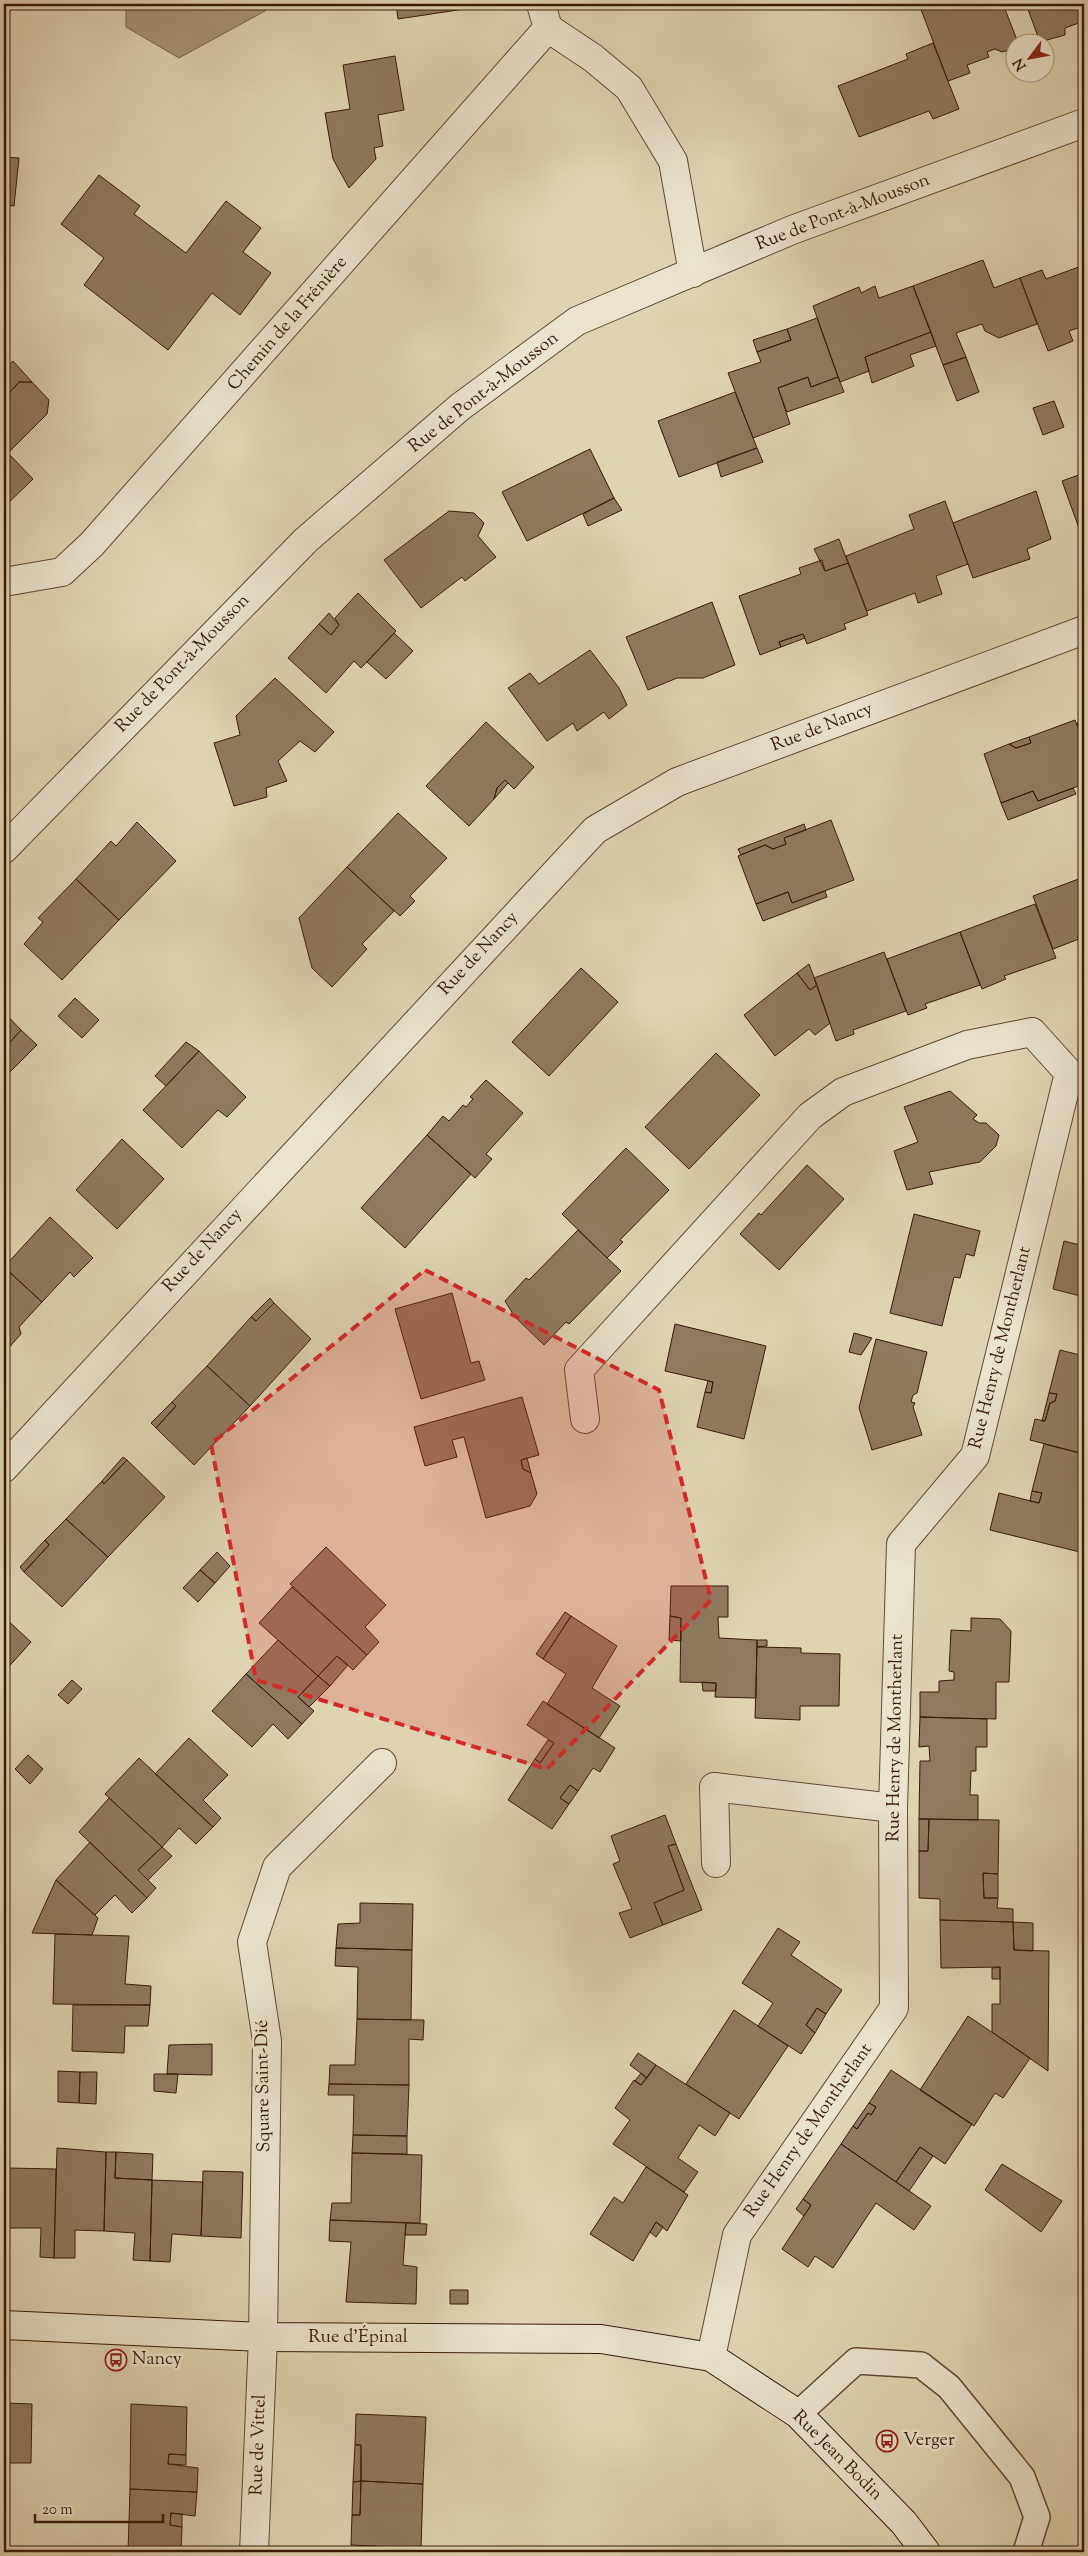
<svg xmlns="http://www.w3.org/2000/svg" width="1088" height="2556" font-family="'Sorts Mill Goudy',serif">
<rect width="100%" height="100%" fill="#dfd4b2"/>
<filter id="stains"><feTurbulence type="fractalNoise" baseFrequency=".004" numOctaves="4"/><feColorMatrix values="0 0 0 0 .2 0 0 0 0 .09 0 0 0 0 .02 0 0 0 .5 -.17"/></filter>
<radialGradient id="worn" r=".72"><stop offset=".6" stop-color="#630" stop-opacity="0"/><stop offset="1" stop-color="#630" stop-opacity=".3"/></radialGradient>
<path fill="#a69479" stroke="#7a634d" d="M126 4H266L265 11 179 58 126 27Z"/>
<path fill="#8f7a61" stroke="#38190a" d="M396 4H471V8L398 19Z
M919 4H941L943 8 954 4H1003L1017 40 1013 49 1002 52 995 49 987 52 989 57 967 65 970 73 948 81Z
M1026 4H1084V21L1065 28V35L1040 42Z
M933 43 959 109 933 119 929 111 859 137 838 86 908 59 906 54Z
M395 56 404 110 378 115 383 146 374 148 376 159 349 188 333 159 325 113 350 109 343 65Z
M4 157 19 158 14 206 4 205Z
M99 175 140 206 134 214 186 253 226 201 261 228 243 252 271 273 240 315 212 293 168 350 84 285 104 258 61 224Z
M983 260 994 288 1020 278 1037 324 999 338 985 331 982 324 956 333 966 357 943 365 913 286Z
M1084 265V326L1069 331 1073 341 1048 351 1020 278 1042 270 1046 279Z
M875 286 879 298 913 286 931 332 865 357 869 371 840 382 813 306 859 287 861 293Z
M817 318 838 377 811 387 808 377 778 388 790 424 753 438 728 373 761 362 757 352 791 340 787 329Z
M787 329 791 340 757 352 753 340Z
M931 332 936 346 910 355 914 366 872 383 865 357Z
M966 357 979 392 957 401 943 365Z
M13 361 32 382H19L4 399V371Z
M808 377 811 387 838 377 844 392 787 412 778 388Z
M19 382H32L49 400 47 414 8 453 33 479 4 507V399Z
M735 392 757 448 679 477 658 421Z
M1054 401 1064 427 1043 435 1033 408Z
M757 448 763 462 721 477 717 462Z
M590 449 614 498 527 541 502 492Z
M1084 473V529L1080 531 1062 481Z
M1036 491 1051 539 1027 549 1030 559 973 578 953 523Z
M614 498 622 510 588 526 583 514Z
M945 501 968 564 936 576 942 594 918 603 915 593 867 611 846 556 914 529 909 515Z
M449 511 474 513 484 523 478 536 496 557 465 581 462 577 421 608 384 560Z
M839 539 848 563 825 571 814 549Z
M822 560 825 571 848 563 868 615 844 624 846 629 807 644 803 634 779 642 781 647 760 655 739 596 801 574 799 568Z
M358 593 396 631 361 668 354 661 326 693 288 658 319 624 331 635 339 625 335 618Z
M712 602 735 665 703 678H677L648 690 626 637Z
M329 613 339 625 331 635 319 624Z
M394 633 413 651 386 679 367 662Z
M803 634 805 638 781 647 779 642Z
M590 650 619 688 627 705 609 719 604 712 577 731 573 723 547 741 508 688 530 673 539 684Z
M275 678 334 732 315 752 300 741 278 761 287 781 266 788 267 797 234 806 214 743 240 735 236 716Z
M1075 720 1084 744V784L1038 801 1033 791 1001 803 984 754 1009 744 1016 748 1031 743 1029 737Z
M1084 720V744L1077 723Z
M486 722 534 767 514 789 505 780 497 788 494 799 469 826 426 786Z
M1029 737 1031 743 1016 748 1009 744Z
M505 780 508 783 494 799 497 788Z
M1073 788 1076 794 1008 820 1001 803 1033 791 1038 801Z
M398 813 447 858 410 896 415 901 400 916 347 867Z
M831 820 854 880 792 903 788 892 756 904 738 856 765 845 773 849 786 844 784 838Z
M137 822 176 861 119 920 76 879 111 841 116 846Z
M804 824 806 830 784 838 786 844 773 849 765 845 741 855 738 849Z
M347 867 394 911 362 944 367 949 332 987 312 968 299 918Z
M1084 877V934L1077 937 1079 939 1053 949 1033 896Z
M76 879 119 920 62 980 24 944 43 922 38 918Z
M825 891 827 897 763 921 756 904 788 892 792 903Z
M1035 904 1056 958 1004 976 1006 979 982 989 960 932Z
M960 932 980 985 925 1004 927 1008 908 1015 887 959Z
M884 952 906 1011 853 1030 854 1034 836 1041 814 978Z
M809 964 817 985 810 990 797 973Z
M581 968 618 1002 549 1076 512 1042Z
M797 973 810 990 817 985 830 1023 815 1035 809 1029 775 1056 744 1015Z
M75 998 99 1020 82 1038 58 1016Z
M4 1012 21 1030 4 1049Z
M21 1030 37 1045 10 1072 4 1067V1049Z
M186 1042 199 1051 166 1086 155 1076Z
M199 1051 246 1097 227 1117 218 1110 182 1148 143 1110Z
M716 1053 760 1095 689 1169 645 1127Z
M486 1080 523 1113 486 1154 492 1159 475 1178 427 1135 443 1116 449 1121 463 1105 466 1107 473 1099 470 1097Z
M950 1091 977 1115 973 1119 979 1123H986L999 1135 996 1146 980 1162 929 1172 933 1184 907 1190 894 1151 918 1142 904 1107Z
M427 1135 471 1174 405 1248 361 1208Z
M122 1139 164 1179 117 1229 76 1190Z
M626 1148 669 1190 620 1240 623 1242 607 1258 562 1214Z
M807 1165 844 1199 779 1270 740 1234 759 1213 761 1215Z
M914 1214 980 1231 974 1256 966 1254 960 1278 954 1277 942 1326 890 1313Z
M50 1217 93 1258 74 1277 70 1272 42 1302 4 1267Z
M578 1230 621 1271 569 1324 566 1322 544 1345 515 1317 505 1301 526 1278 529 1280Z
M1064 1241 1084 1246V1297L1053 1289Z
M4 1267 42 1302 19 1327 21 1334 4 1353Z
M452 1293 471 1363 479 1361 485 1380 421 1399 395 1309Z
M270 1298 274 1303 256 1321 251 1317Z
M274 1303 311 1339 250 1406 207 1366 251 1317 256 1321Z
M675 1324 766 1346 744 1439 697 1427 705 1392 711 1393 713 1382 665 1371Z
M854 1333 872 1338 861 1355 849 1352Z
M876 1339 927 1352 917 1393 913 1395 911 1402 915 1403 913 1407 922 1435 872 1450 859 1408Z
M1060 1350 1084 1356V1454L1030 1440 1035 1419 1045 1421 1050 1403 1055 1401 1057 1394 1049 1393Z
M207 1366 250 1406 194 1465 156 1428 176 1406 172 1402Z
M708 1381 713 1382 711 1393 705 1392Z
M1049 1393 1057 1394 1055 1401 1050 1403 1045 1421H1042Z
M522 1397 539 1455 521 1460 523 1469 531 1473 537 1494 530 1506 486 1518 464 1437 452 1440 457 1457 425 1466 414 1427Z
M172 1402 176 1406 156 1428 151 1423Z
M1044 1444 1084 1454V1493L1079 1513 1084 1514V1553L990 1530 999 1493 1039 1503 1042 1493 1032 1491Z
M123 1457 127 1460 104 1484 102 1481Z
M527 1458 531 1473 523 1469 521 1460Z
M127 1460 165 1497 108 1557 66 1519 102 1481 104 1484Z
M1032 1491 1042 1493 1039 1503 1030 1501Z
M66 1519 108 1557 62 1607 24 1572 49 1545 45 1540Z
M45 1540 49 1545 24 1572 20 1567Z
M326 1547 386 1605 365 1627 379 1642 367 1655 290 1584Z
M217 1552 230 1566 215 1583 200 1570Z
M200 1570 215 1583 198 1602 183 1588Z
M671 1586H728V1617H718L719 1638 757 1640 756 1698 715 1697 716 1683 680 1682 681 1618 670 1616Z
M292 1587 367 1655 353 1670 337 1656 318 1676 259 1623Z
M565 1612 571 1616 543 1659 536 1654Z
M571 1616 617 1646 592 1688 620 1706 599 1738 547 1704 566 1674 543 1659Z
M670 1616 681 1618V1641L669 1640Z
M4 1617 31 1642 4 1672Z
M971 1618 1000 1619 1011 1631 1009 1682H996V1719L920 1717V1692H939V1681L954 1680V1672L949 1671 951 1630 971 1631Z
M278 1640 318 1676 298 1697 314 1711 302 1724 246 1674Z
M757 1640H767V1646L757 1647Z
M757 1647 801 1648V1653L840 1654 839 1706H800V1720L755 1718Z
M337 1656 348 1665 330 1686 318 1676Z
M246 1674 302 1724 288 1739 273 1724 252 1747 212 1711Z
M318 1676 330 1686 309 1707 298 1697Z
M72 1680 82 1689 68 1704 58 1695Z
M702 1682 716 1683V1691H703Z
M543 1701 615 1748 600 1772 593 1768 578 1791 570 1785 560 1798 569 1804 552 1829 508 1800 535 1759 540 1763 554 1743 527 1725Z
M920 1717 987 1719V1747H976V1771H971L970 1795H978V1820L919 1819 920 1761H930L929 1746 919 1747Z
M189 1738 228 1775 203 1800 221 1818 213 1827 155 1774Z
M548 1740 554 1743 540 1763 535 1759Z
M28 1755 43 1769 30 1784 15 1769Z
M139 1758 213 1827 196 1844 179 1828 162 1847 105 1794Z
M570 1785 578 1791 569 1804 560 1798Z
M109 1798 162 1847 138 1870 156 1888 147 1898 79 1832Z
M665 1815 676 1844 668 1846 684 1890 654 1903 663 1925 630 1938 619 1913 632 1909 613 1864 620 1861 611 1836Z
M919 1819H929L928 1851H919Z
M929 1819 999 1820 998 1874 983 1873 984 1898H998L997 1908 1013 1909V1922L940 1920V1899L919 1898V1851H928Z
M90 1842 147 1898 132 1913 115 1895 95 1915 56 1880Z
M676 1844 702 1910 663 1925 654 1903 684 1890 668 1846Z
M162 1847 172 1856 148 1880 138 1870Z
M983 1873 998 1874V1898H984Z
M56 1880 98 1918 92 1935 32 1933Z
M360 1903 413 1904 412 1950 336 1948 338 1924 360 1923Z
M940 1920 1013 1922 1014 1950 1049 1951 1048 2071 992 2032V2004H1000V1967L941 1968Z
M1013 1922 1033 1923V1951L1014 1950Z
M778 1928 800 1942 791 1955 842 1990 826 2014 817 2008 806 2025 815 2033 801 2054 758 2026 773 2003 742 1983Z
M55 1934 129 1936 125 1984 151 1986 150 2005 53 2004Z
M336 1948 412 1950 411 2020 357 2019 358 1967 335 1966Z
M1000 1967V1979H992V1968Z
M73 2005H150L148 2026H125L124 2053 72 2051Z
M817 2008 826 2014 815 2033 806 2025Z
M734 2010 788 2046 739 2119 686 2084Z
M968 2016 1030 2058 1003 2098 995 2093 974 2126 920 2090Z
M357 2019 424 2020 423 2040 409 2039V2085L329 2084 330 2065H355Z
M212 2044V2075L167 2074 169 2045Z
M638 2053 656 2065 647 2078 630 2065Z
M656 2065 730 2113 715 2136 699 2125 678 2158 698 2172 684 2192 613 2144 630 2120 615 2108 634 2080 641 2085Z
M891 2070 972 2124 945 2164 920 2147 896 2182 841 2144 853 2126 857 2129 868 2113 871 2115 876 2107 869 2103Z
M58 2071 80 2072 79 2103 58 2102Z
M80 2072H97L96 2104 79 2103Z
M641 2073 647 2078 641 2085 635 2081Z
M154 2074H178L176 2093 154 2091Z
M329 2084 409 2085 407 2136 353 2135 354 2095H328Z
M869 2103 876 2107 871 2115 868 2113 857 2129 853 2126Z
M353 2135 407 2136V2154L352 2153Z
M841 2144 931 2206 914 2230 876 2203 833 2268 815 2256 808 2267 782 2249 811 2205 803 2199Z
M920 2147 933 2156 909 2191 896 2182Z
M57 2148 106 2152 104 2231 75 2230V2258H54Z
M106 2152H116L115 2178 152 2180 150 2261 133 2260 135 2233 104 2231Z
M116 2152 153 2154 152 2180 115 2178Z
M352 2153 422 2155 420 2223 330 2220 332 2203H351Z
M1002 2164 1062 2201 1041 2232 985 2190Z
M4 2165H8V2168L56 2169 54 2258 40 2257 41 2228H4Z
M646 2167 688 2195 667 2231 656 2222 633 2261 590 2234 614 2197 623 2203Z
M203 2171 243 2172 241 2238 201 2236Z
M152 2180 203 2182 201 2236 172 2234 170 2262 150 2261Z
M803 2199 811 2205 804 2216 796 2209Z
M330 2220 406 2223 403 2265 417 2267 416 2304 346 2302 351 2242 329 2241Z
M656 2222 663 2227 656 2237 650 2232Z
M406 2223 427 2224 426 2235H405Z
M450 2290H468V2304H450Z
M4 2403 32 2404 31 2463H4Z
M131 2404 187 2407 186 2455 169 2454 168 2464 198 2468 197 2492 130 2489Z
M356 2414 426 2417 423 2484 361 2481V2445H355Z
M355 2445H361V2481L353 2482Z
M169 2454 186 2455V2465L168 2464Z
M361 2481 360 2515H352L353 2482Z
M361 2481 423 2484 421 2548 351 2545 352 2515H360Z
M130 2489 197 2492 195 2516 171 2513 170 2525 182 2527 181 2552H128Z
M171 2513 182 2514V2527L170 2525Z"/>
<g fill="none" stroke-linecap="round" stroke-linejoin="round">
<g stroke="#624834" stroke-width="28">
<path id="lane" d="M798 2414 856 2361 921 2365 949 2387 1022 2477 1037 2517 1026 2552"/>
</g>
<g stroke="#624834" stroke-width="30">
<path id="street" d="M541 4 548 28 593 58 629 88 673 161 693 273
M4 582 62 572 92 544 548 28
M4 849 306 540 460 407 577 321 792 230 1084 123
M585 1419 579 1370 810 1116 843 1092 967 1045 1032 1032 1069 1073 975 1456 901 1544 893 1808 894 2008 737 2235 711 2357
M4 1468 595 830 677 782 1084 630
M716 1863 714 1787 893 1808
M254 2552 263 2337 267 2041 252 1942 277 1867 382 1763"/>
</g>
<g stroke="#38190a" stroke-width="30">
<path id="secondary" d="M4 2325 263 2337 601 2339 711 2357 798 2414 904 2523 926 2552"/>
</g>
<use href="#lane" stroke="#eae3cd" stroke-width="25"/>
<use href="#street" stroke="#eae3cd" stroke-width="28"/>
<use href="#secondary" stroke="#eae3cd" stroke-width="28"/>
</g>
<path fill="#d62828" fill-opacity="0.2" stroke="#d62828" stroke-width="4" stroke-dasharray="10 6" stroke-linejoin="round" d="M425 1270 659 1390 711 1600 547 1769 256 1680 211 1444Z"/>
<defs>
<g id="bus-ring" transform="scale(1.125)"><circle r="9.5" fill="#eae3cd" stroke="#8f2418" stroke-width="1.5"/><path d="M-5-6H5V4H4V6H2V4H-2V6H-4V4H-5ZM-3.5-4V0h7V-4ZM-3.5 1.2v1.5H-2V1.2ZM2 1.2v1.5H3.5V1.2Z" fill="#8f2418"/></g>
</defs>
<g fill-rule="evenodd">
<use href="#bus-ring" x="116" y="2360"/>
<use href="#bus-ring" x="887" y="2441"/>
</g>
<g text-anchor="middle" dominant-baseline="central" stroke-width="5" stroke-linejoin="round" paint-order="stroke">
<g font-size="18" fill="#38190a" stroke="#eae3cd">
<text transform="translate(843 213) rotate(-21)">Rue de Pont-à-Mousson</text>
<text transform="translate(288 324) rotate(-49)">Chemin de la Frênière</text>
<text transform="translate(484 393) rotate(-38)">Rue de Pont-à-Mousson</text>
<text transform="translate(183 664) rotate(-46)">Rue de Pont-à-Mousson</text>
<text transform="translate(822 728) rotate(-21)">Rue de Nancy</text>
<text transform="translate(479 954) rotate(-47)">Rue de Nancy</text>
<text transform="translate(203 1251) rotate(-47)">Rue de Nancy</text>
<text transform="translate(1001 1348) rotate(-76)">Rue Henry de Montherlant</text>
<text transform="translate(896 1738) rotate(-89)">Rue Henry de Montherlant</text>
<text transform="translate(264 2086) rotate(-91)">Square Saint-Dié</text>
<text transform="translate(809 2131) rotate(-55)">Rue Henry de Montherlant</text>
<text x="358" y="2338">Rue d’Épinal</text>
<text transform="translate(259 2445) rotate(-88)">Rue de Vittel</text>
<text transform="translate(837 2456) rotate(45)">Rue Jean Bodin</text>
</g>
<g font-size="18" fill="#38190a" stroke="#eae3cd" text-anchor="start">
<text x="132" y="2360">Nancy</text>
<text x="903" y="2441">Verger</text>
</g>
</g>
<rect width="1088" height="2556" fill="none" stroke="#dfd4b2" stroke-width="20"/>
<rect x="5" y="5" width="1078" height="2546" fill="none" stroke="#38190a" stroke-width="2.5"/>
<rect x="10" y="10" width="1068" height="2536" fill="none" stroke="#38190a"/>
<g transform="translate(1030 58) rotate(238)"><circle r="24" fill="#eae3cd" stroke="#a3927f"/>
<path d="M0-4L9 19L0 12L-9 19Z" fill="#8f2418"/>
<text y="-8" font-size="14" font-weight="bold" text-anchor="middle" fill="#38190a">N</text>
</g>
<path d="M35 2514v8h128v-8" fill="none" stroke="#38190a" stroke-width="2.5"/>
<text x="42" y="2514" font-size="15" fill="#38190a" stroke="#eae3cd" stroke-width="4" paint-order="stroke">20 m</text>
<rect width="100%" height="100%" filter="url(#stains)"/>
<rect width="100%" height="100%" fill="url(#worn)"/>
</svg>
